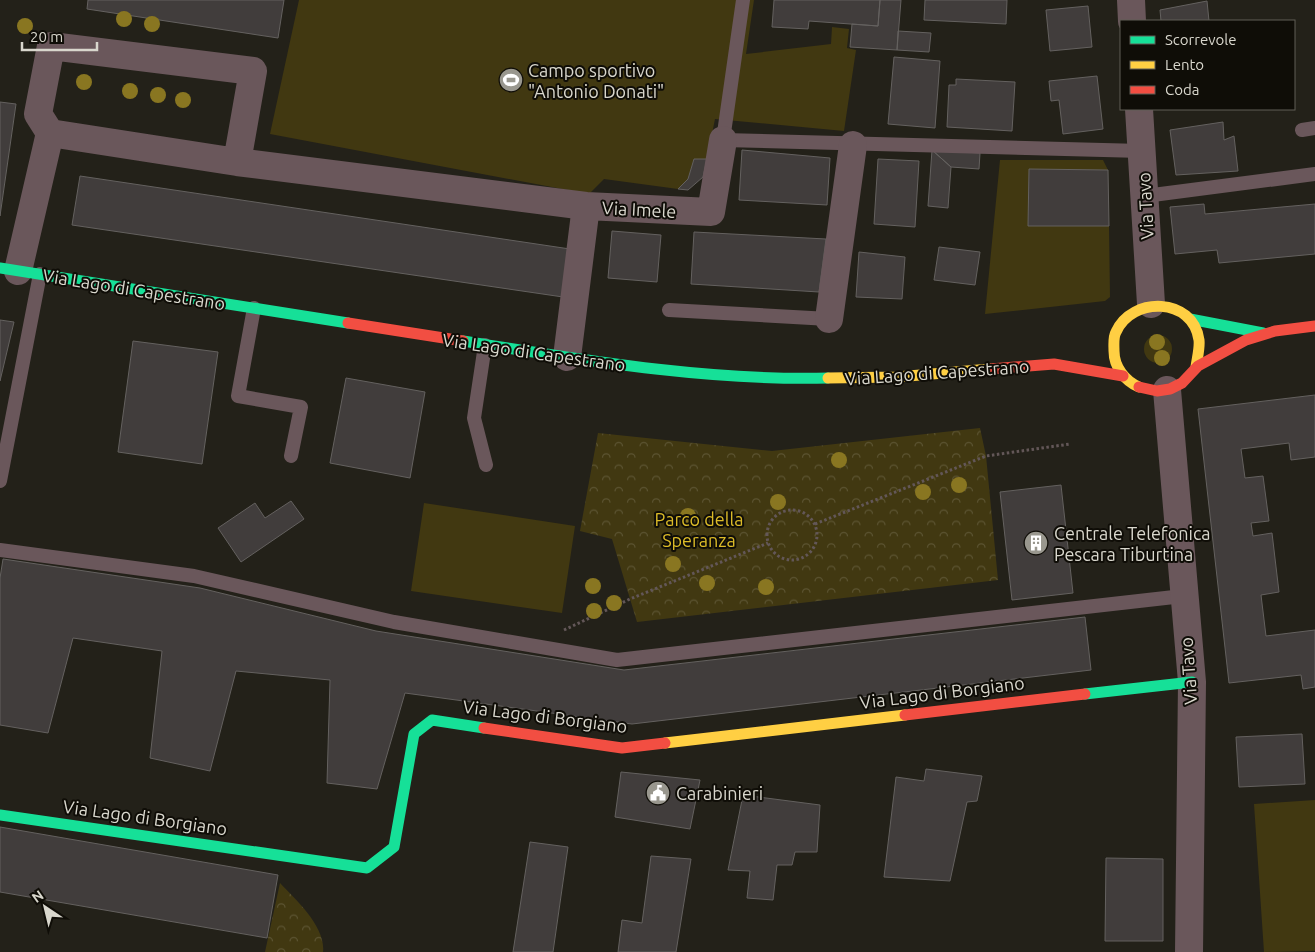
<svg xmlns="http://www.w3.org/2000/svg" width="1315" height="952" font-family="Ubuntu,sans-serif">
<defs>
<pattern id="forest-crowns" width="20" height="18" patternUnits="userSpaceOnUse" patternTransform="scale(1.25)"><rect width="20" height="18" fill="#413811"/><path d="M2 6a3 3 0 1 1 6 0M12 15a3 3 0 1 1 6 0" fill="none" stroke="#5c5432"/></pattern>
</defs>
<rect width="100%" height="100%" fill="#232119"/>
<path fill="#413811" d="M299 0H754L746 54 831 44 832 27 849 29 847 48 856 50 844 131 715 119 707 159H694L688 179 678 189 604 179 589 194 270 134Z
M1000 160H1103L1108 170H1029L1028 225 1109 226 1110 297 1105 301 985 314Z
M1144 349a14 14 0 1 1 28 0a14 14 0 1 1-28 0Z
M424 503 575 526 562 613 411 591Z
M1315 800V951L1264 952 1254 804Z"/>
<path fill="url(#forest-crowns)" d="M980 428 986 456 998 580 637 622 612 539 580 531 598 433 772 451Z
M280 883C296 900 326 927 323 952H265Z"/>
<path fill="#413d3c" stroke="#64615f" d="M88 0H284L278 38 87 9Z
M774 0H880L878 26 809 21 808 29 772 27Z
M880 0H901L897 50 850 47 852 24 878 26Z
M925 0H1007L1006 24 924 20Z
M1207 1 1209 21H1161L1160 10Z
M1088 6 1092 47 1050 51 1046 10Z
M898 31 931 33 929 52 897 50Z
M894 57 940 61 935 128 888 124Z
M1097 76 1103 129 1063 134 1059 100 1051 101 1049 81Z
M956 79 1015 82 1012 131 947 127 949 85H956Z
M0 102 16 104 0 216Z
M1223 122 1224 140 1234 136 1238 171 1176 175 1170 130Z
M742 150 830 158 827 205 739 200Z
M932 150 980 153 979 169 951 167Z
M932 150 951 167 948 208 928 206Z
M694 159H707L703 177 688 190 678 189 688 179Z
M878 159 919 161 915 227 874 224Z
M1029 169 1108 170 1109 226H1028Z
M80 176 570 249 563 297 72 225Z
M1204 204 1205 214 1315 204V254L1219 263 1217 250 1175 254 1170 207Z
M612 231 661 235 657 282 608 278Z
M694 232 826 239 819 292 691 284Z
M939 247 980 252 975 285 934 280Z
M859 252 905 257 902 299 856 297Z
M0 320 14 322 0 381Z
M133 341 218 352 202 464 118 452Z
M346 378 425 392 410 478 330 463Z
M1315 395V457L1291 460 1289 443 1241 449 1245 478 1263 476 1269 521 1251 523 1253 536 1272 533 1279 592 1261 595 1266 636 1315 630V687L1303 689 1301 675 1229 683 1198 409Z
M1061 485 1073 593 1012 600 1000 492Z
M291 501 304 519 241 562 218 528 255 503 265 518Z
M3 559 200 588 376 631 624 670 1085 617 1091 670 632 724 405 693 377 789 327 783 330 680 236 671 210 771 150 758 162 651 73 638 48 733 0 725V578Z
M1302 734 1305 784 1239 787 1236 737Z
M926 769 982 776 977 801 967 802 950 881 884 877 896 777 924 781Z
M621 772 700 780 690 829 615 817Z
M743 795 820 805 817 852H795L792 865H777L773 900 747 898 750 871 728 870Z
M0 827 278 875 267 938 0 892Z
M530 842 568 847 553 952H513Z
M651 856 691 859 676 952H618L622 920 642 923Z
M1106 858 1163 859V941H1105Z"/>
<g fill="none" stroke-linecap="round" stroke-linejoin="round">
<path stroke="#635758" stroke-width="3" stroke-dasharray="2.5 2.5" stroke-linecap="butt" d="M767 535a25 25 0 1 1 50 0a25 25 0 1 1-50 0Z
M815 524 986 456 1070 444
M564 630 630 599 768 543"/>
<path stroke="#6a575b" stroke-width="14" d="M743 0 723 140 1142 151
M1302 130 1315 128
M1145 196 1315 174
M254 308 238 396 301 407 291 456
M669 310 829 319
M485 345 474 418 486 465
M0 481 40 274
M0 550 194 576 394 622 617 660 1183 596"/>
<path stroke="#6a575b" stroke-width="28" d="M1131 0 1132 21
M1139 109 1151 304
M50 133 38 114 51 46 253 71 237 162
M18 271 50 133 237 162 586 206 711 212 723 140
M829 319 853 145
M567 357 586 206
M1167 390 1192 682 1189 952"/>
<path stroke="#16e098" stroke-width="11" d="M0 268 348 323
M1190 319 1263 333
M463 341C584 360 706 381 828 378
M1085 694 1192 682
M0 815 367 868 394 847 414 734 432 720 484 728"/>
<path stroke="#ffcf43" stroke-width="11" d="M828 378 897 377 990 369
M1139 387C1125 381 1114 367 1114 351 1114 345 1113 337 1116 332 1132 296 1193 297 1199 340 1200 348 1197 359 1196 367
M665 743 905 715"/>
<path stroke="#f24e42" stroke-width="11" d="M348 323 463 341
M990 369 1054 364 1123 376
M1139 387 1157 391 1170 389 1182 383 1198 366 1246 340 1275 331 1315 326
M905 715 1085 694
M484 728 622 748 665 743"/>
</g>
<g fill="#897621">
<circle cx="124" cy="19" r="8"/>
<circle cx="152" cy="24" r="8"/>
<circle cx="25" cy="26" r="8"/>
<circle cx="84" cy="82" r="8"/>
<circle cx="130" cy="91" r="8"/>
<circle cx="158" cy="95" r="8"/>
<circle cx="183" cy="100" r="8"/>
<circle cx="1157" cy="342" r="8"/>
<circle cx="1162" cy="358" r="8"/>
<circle cx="839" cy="460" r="8"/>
<circle cx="959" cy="485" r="8"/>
<circle cx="923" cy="492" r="8"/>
<circle cx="778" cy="502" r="8"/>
<circle cx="688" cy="516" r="8"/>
<circle cx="673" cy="564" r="8"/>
<circle cx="707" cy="583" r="8"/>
<circle cx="593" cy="586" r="8"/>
<circle cx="766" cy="587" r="8"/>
<circle cx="614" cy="603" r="8"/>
<circle cx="594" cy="611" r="8"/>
</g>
<defs>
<g id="stadium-disc" transform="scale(1.25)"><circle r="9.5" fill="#99978e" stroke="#0f0d07"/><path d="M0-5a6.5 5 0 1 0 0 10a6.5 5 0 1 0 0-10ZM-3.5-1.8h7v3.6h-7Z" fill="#fff"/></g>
<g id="building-disc" transform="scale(1.25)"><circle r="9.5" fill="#99978e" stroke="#0f0d07"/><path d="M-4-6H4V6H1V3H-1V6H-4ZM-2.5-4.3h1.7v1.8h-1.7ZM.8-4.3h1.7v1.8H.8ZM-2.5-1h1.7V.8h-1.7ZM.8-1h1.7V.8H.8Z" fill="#fff"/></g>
<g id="civic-disc" transform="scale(1.25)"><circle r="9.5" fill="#99978e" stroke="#0f0d07"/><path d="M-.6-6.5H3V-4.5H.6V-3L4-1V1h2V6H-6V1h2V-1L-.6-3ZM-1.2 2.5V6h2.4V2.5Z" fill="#fff"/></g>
</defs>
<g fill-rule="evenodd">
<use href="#stadium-disc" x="511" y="80"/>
<use href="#building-disc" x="1036" y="543"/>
<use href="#civic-disc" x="658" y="793"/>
</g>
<g text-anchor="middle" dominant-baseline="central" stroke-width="4" stroke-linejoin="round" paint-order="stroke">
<g font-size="18" fill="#d9d7cd" stroke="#0f0d07" text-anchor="start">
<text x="528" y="70">Campo sportivo<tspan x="528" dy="21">"Antonio Donati"</tspan></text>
<text x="1054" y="533">Centrale Telefonica<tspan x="1054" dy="21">Pescara Tiburtina</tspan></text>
<text x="676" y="793">Carabinieri</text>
</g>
<g font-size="18" fill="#d9d7cd" stroke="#0f0d07">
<text transform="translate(1145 206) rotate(-93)">Via Tavo</text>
<text transform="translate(639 209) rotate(3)">Via Imele</text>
<text transform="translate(134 289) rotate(9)">Via Lago di Capestrano</text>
<text transform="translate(534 352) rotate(8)">Via Lago di Capestrano</text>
<text transform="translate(937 372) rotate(-4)">Via Lago di Capestrano</text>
<text transform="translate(1188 671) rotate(-94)">Via Tavo</text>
<text transform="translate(942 692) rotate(-7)">Via Lago di Borgiano</text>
<text transform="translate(545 716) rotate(7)">Via Lago di Borgiano</text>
<text transform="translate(145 817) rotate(8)">Via Lago di Borgiano</text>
</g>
<g font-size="18" fill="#ddbc28" stroke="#0f0d07">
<text x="699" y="519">Parco della<tspan x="699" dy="21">Speranza</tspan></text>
</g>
</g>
<rect x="1120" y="20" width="175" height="90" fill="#0f0d07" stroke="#605e56"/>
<rect x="1130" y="36" width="25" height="8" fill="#16e098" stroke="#605e56"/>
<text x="1165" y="45" font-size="15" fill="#d9d7cd">Scorrevole</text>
<rect x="1130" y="61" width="25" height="8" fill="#ffcf43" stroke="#605e56"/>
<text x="1165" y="70" font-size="15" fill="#d9d7cd">Lento</text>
<rect x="1130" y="86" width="25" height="8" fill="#f24e42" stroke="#605e56"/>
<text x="1165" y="95" font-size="15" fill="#d9d7cd">Coda</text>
<g transform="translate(45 907) rotate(325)" stroke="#0f0d07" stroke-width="4" paint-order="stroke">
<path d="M0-4L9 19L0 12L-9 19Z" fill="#d9d7cd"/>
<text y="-8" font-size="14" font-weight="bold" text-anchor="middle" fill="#d9d7cd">N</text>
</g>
<path d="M22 42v8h75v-8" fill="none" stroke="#d9d7cd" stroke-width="2.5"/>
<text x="30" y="42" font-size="15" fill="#d9d7cd" stroke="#0f0d07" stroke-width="4" paint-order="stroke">20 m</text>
</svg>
